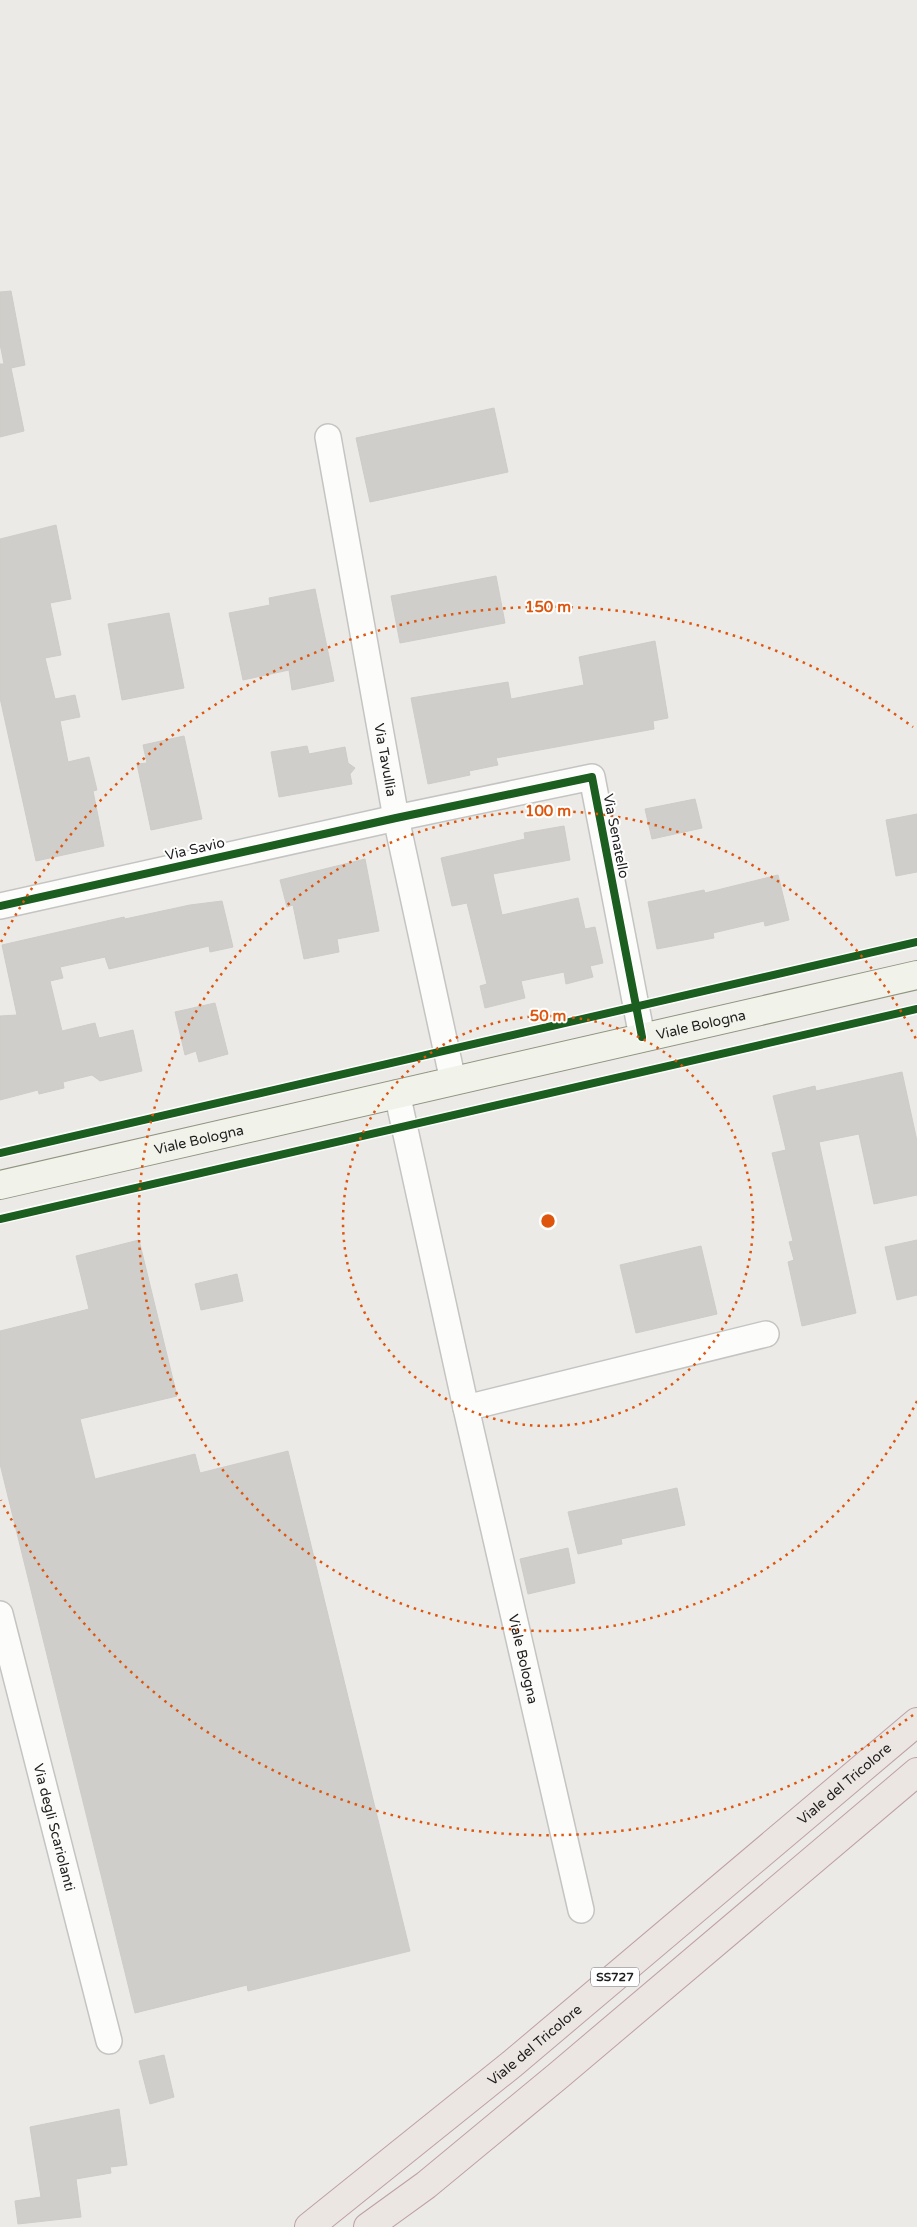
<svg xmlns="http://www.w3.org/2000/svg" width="917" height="2227" font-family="'Varela Round',sans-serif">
<rect width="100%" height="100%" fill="#eceae6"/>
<path fill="#d0cecb" stroke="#cfccc8" d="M11 291 25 365 11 368 24 431 0 437V364H4L0 344V292Z
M494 408 508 472 370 502 356 438Z
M56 525 71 599 50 603 61 655 45 658 55 699 75 695 80 717 60 721 68 762 89 757 97 790 93 791 104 846 36 861 0 698V539Z
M496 576 505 623 400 643 391 596Z
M315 589 334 681 292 690 289 670 243 680 229 613 270 605 269 598Z
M169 613 184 688 122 700 108 624Z
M655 641 668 718 653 721 654 729 496 758 498 765 469 771 470 775 428 784 411 698 508 682 511 699 584 685 579 657Z
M184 736 202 819 151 830 137 764 147 763 143 745Z
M307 746 309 754 345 747 348 763 355 768 350 774 352 784 279 797 271 752Z
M695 799 702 828 652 839 645 809Z
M917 814V872L896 876 886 820Z
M564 826 570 860 493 874 502 915 578 898 585 929 595 927 603 963 590 966 593 977 566 984 564 972 521 981 525 998 485 1008 480 986 487 984 467 903 452 906 441 858 525 839 524 833Z
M365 859 379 931 337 939 339 952 304 959 293 905 287 907 280 880Z
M778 875 789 920 765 926 764 921 713 933 714 938 657 949 648 902 704 890 705 893Z
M222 901 233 947 210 952 209 946 109 969 105 957 60 967 63 978 50 981 62 1031 95 1023 99 1038 133 1030 142 1071 100 1081 92 1075 63 1082 64 1088 39 1094 38 1090 0 1100V1016L17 1015 2 945 124 917 125 919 190 905Z
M215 1003 228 1054 199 1062 196 1051 185 1055 175 1012Z
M902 1072 917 1141V1195L874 1204 859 1134 819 1142 856 1313 802 1326 788 1262 794 1260 789 1242 793 1241 772 1153 786 1150 773 1096 815 1086 816 1091Z
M139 1240 177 1396 80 1419 95 1479 195 1454 200 1473 288 1451 410 1951 248 1991 247 1985 135 2013 0 1464V1331L89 1309 76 1256Z
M917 1240V1295L897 1300 885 1247Z
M701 1246 717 1314 636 1333 620 1265Z
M237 1274 243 1301 201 1310 195 1284Z
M677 1488 685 1525 621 1539 622 1544 578 1554 568 1512Z
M568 1548 575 1583 528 1594 520 1559Z
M164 2055 174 2097 150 2104 139 2061Z
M119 2109 127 2165 110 2167 111 2173 76 2179 81 2217 18 2224 15 2201 41 2197 30 2127Z"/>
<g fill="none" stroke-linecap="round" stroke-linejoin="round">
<g stroke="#c4c4c2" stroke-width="28">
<g id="minor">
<path id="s1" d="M328 437 396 818 453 1081"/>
<path d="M0 906 396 818 592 777 642 1037"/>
<path id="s2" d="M397 1093 466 1408 581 1910"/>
<path d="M466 1408 766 1334"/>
<path id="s3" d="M0 1614 109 2041"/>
</g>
</g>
<g stroke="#919480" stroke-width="30">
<g id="secondary">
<path id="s4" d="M0 1185 917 975"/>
</g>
</g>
<g stroke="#bea0a6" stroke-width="30">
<g id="trunk">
<path id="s5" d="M309 2227 512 2064 917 1722"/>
<path d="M368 2227 426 2185 559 2075 917 1772"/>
</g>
</g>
<use href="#minor" stroke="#fcfcfb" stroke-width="25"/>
<use href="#secondary" stroke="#f1f2ea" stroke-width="28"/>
<use href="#trunk" stroke="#ece6e2" stroke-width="28"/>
<g stroke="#fff" stroke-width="11">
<path id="cycleway" d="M0 906 396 818 592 777 642 1037
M0 1153 917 942
M0 1219 917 1009"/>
</g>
<use href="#cycleway" stroke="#1b5e20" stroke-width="8"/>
</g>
<g fill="none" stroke="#de560d" stroke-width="2.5" stroke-dasharray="2.5 5">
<circle cx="548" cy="1221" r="205"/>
<path d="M917 1401A410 410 0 1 1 917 1041"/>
<path d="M913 1715A614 614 0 0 1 1 1500M1 942A614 614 0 0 1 913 727"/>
</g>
<g text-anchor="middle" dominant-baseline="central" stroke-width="4" stroke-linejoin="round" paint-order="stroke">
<rect fill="#fff" stroke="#616161" stroke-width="1" x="591" y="1967.5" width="48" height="19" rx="4"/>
<g font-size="12" font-weight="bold" fill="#1d1d1d">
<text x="615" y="1977">SS727</text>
</g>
<g font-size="14" fill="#1d1d1d" stroke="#fff">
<text stroke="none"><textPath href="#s1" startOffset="328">Via Tavullia</textPath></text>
<text transform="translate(616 836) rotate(79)">Via Senatello</text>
<text transform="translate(195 849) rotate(-13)">Via Savio</text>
<text stroke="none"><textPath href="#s4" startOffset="719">Viale Bologna</textPath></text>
<text stroke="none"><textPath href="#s4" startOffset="204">Viale Bologna</textPath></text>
<text stroke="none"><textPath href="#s2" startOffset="580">Viale Bologna</textPath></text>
<text stroke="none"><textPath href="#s5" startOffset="695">Viale del Tricolore</textPath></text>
<text stroke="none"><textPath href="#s3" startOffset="220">Via degli Scariolanti</textPath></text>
<text stroke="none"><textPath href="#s5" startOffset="290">Viale del Tricolore</textPath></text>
</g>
</g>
<circle cx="548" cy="1221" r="8" fill="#de560d" stroke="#fff" stroke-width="2.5"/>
<g font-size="15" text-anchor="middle" font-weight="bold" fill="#de560d" stroke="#fff" stroke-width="4" stroke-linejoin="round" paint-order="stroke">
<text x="548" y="612">150 m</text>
<text x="548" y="816">100 m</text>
<text x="548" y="1021">50 m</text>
</g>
</svg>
